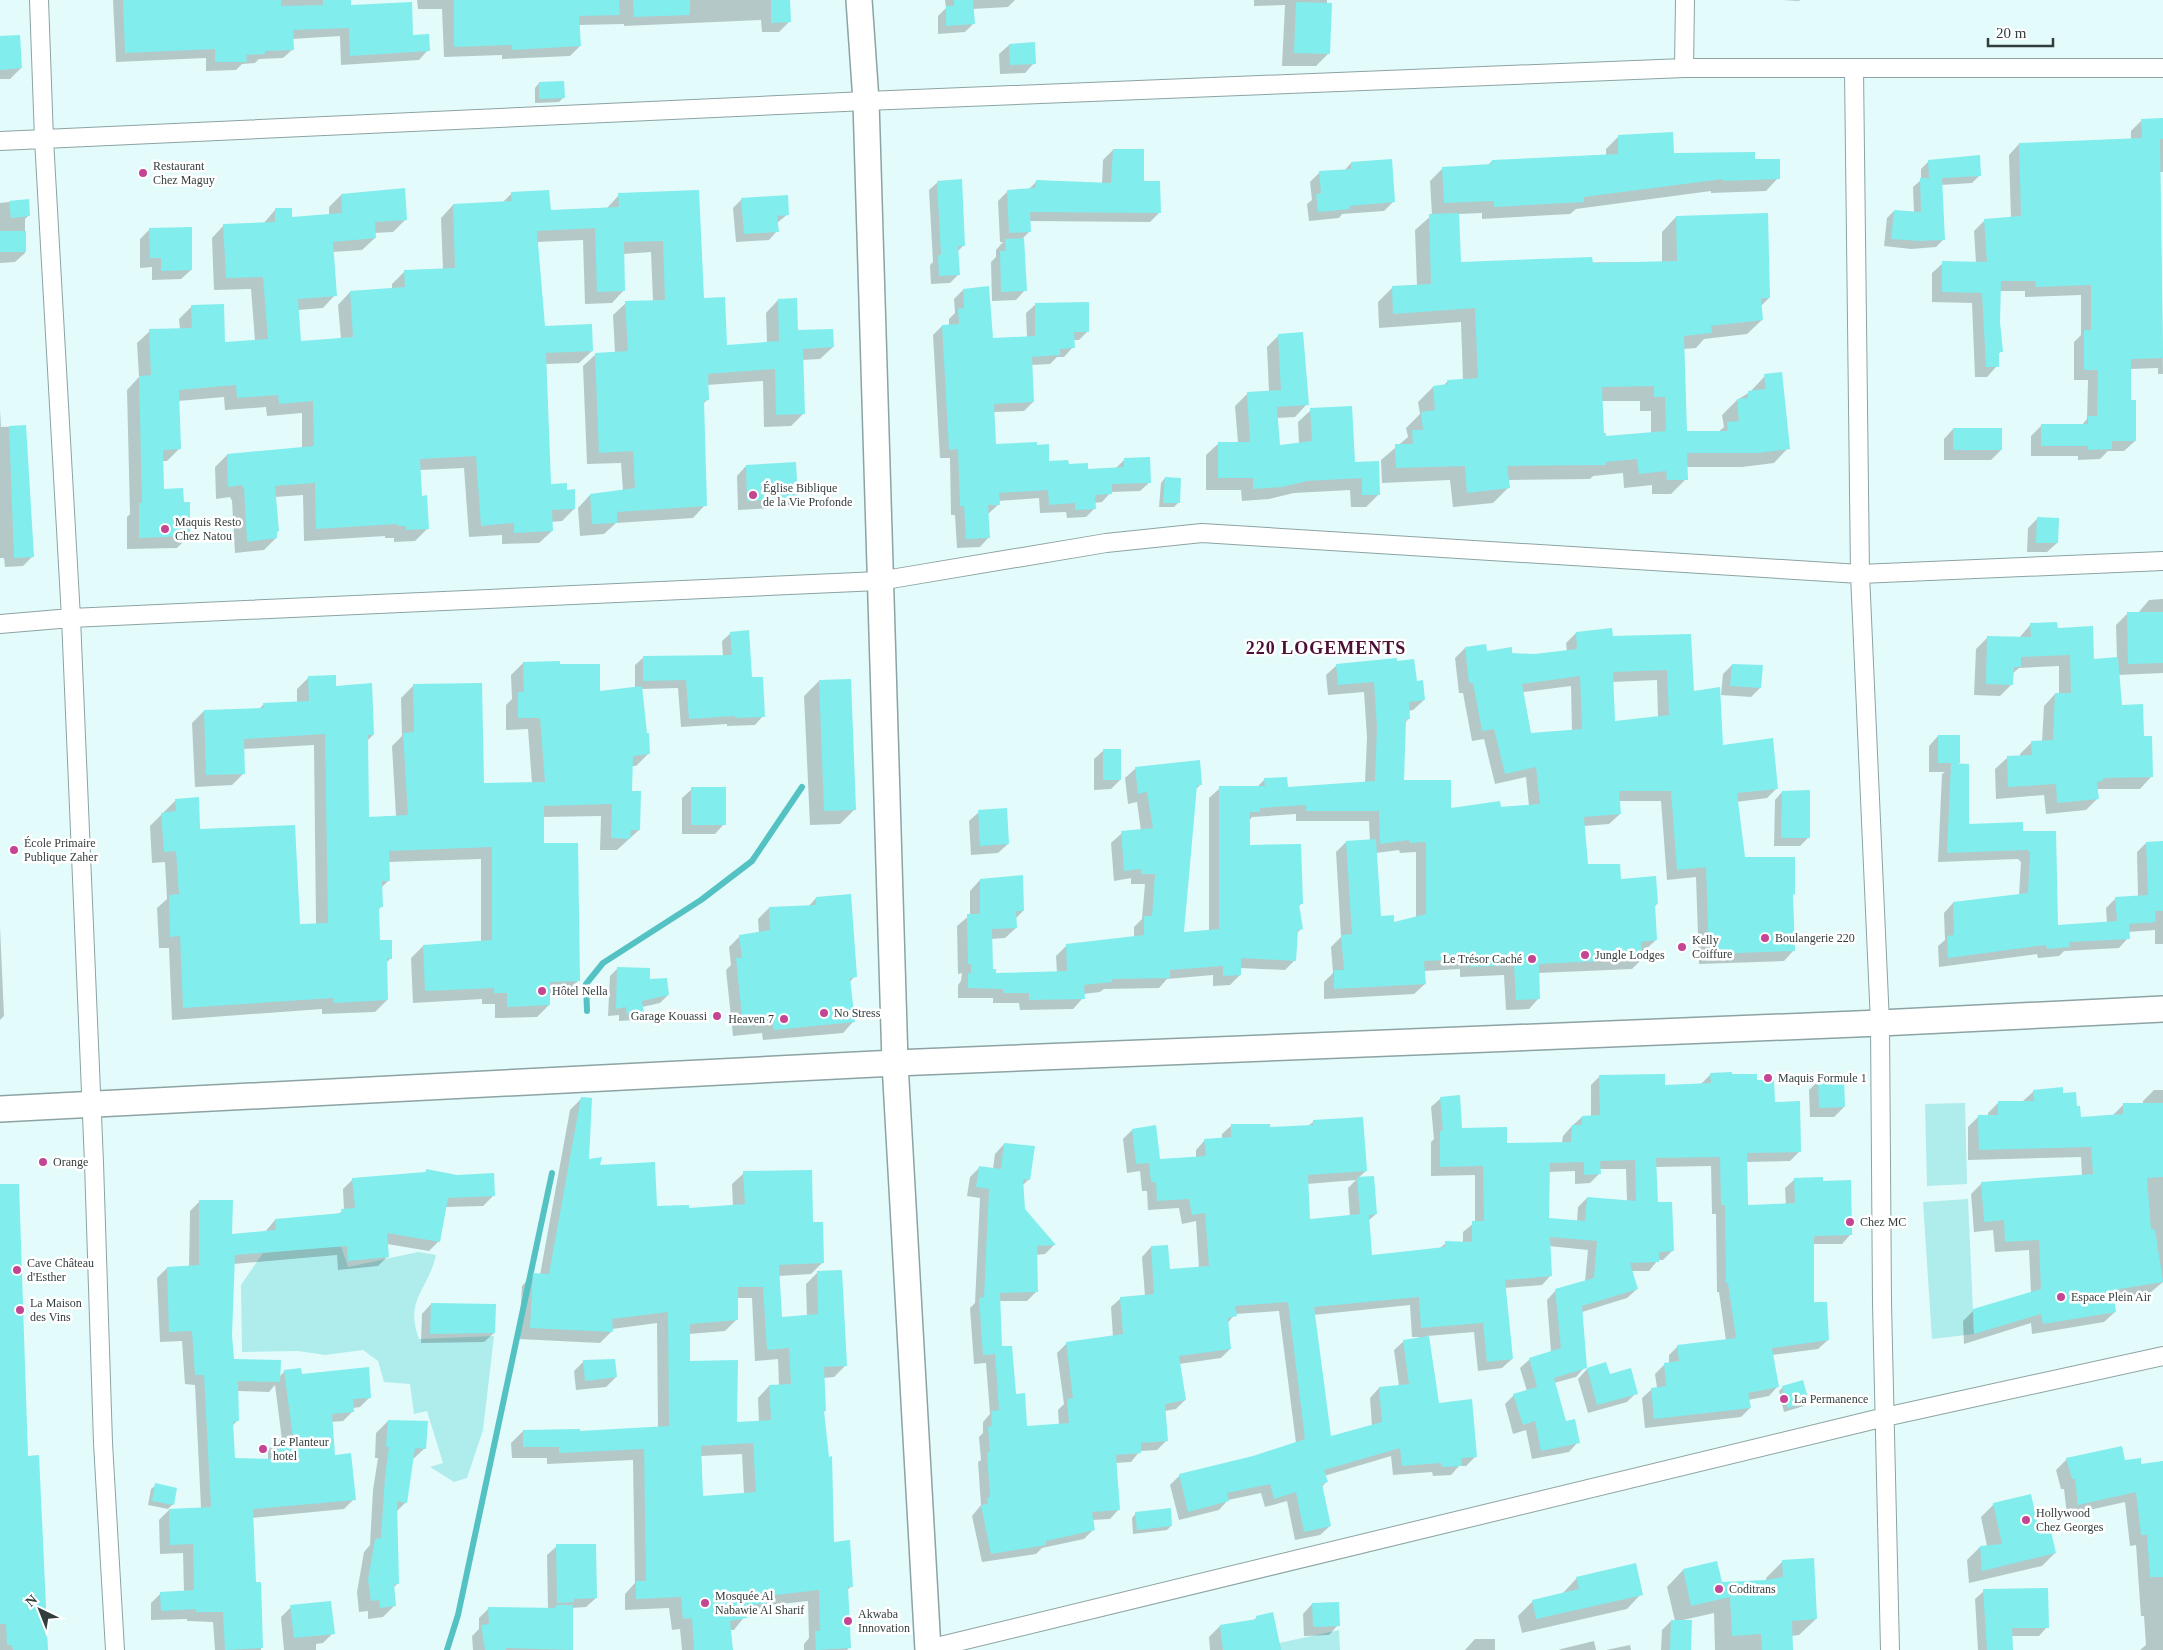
<svg xmlns="http://www.w3.org/2000/svg" width="2163" height="1650" font-family="'Times New Roman',serif">
<rect width="100%" height="100%" fill="#e3fbfb"/>
<path fill="#afecec" d="M1965 1103 1967 1184 1927 1186 1925 1104Z
M1968 1199 1974 1334 1932 1339 1923 1202Z
M341 1246 348 1267 418 1252 436 1255C428 1291 404 1299 419 1339L494 1336 483 1430 467 1478 454 1482 430 1467 443 1463 427 1411 414 1414 410 1384 384 1382 378 1361 363 1350 325 1355 298 1351 242 1352 241 1285 263 1253Z
M1339 1630 1340 1650H1247Z"/>
<path fill="#0003" fill-rule="evenodd" d="M113 0H350V6L412 36 428 50 419 60 341 65 340 36 292 39 293 49 283 58 259 59 255 63 242 64 236 70 206 71V58L116 62Z
M417 0H789V22L779 32H762L761 20 624 26V24L578 25 580 46 570 56 502 59V55L444 57 442 9H418Z
M945 0H1015L1008 7 972 9 973 24 965 32 938 34V16L946 8Z
M1254 0H1327L1328 54 1316 66H1282L1285 5 1254 6Z
M1782 0H1800L1799 1Z
M0 37 21 68 10 79H0Z
M1009 45 1034 63 1025 73 1000 74 999 54Z
M539 83 563 98 559 102 535 103V88Z
M2142 120H2163V172H2160L2163 374H2158V368L2130 369 2129 401 2135 441 2124 451H2108L2100 459 2078 460V456H2031V436L2041 426H2081L2087 419 2088 380H2074V342L2081 335V295L2025 297V291H1999L1998 322 2001 351 1998 355 1997 366 1987 377H1975L1972 303 1932 302V273L1943 263H1976L1974 231 1985 220 2011 218 2009 155 2019 144 2131 140V131Z
M1618 137 1673 154 1754 161 1778 178 1766 191 1711 193V191L1576 209 1570 214 1482 219V213L1458 214 1460 263 1662 262V232L1676 217 1769 298 1761 306 1762 320 1747 334 1704 339 1696 348 1683 349 1685 432H1718L1724 427 1722 415 1737 400 1750 392 1765 376 1788 448 1774 463 1742 467H1686V479L1671 494H1652V485L1624 488 1623 473 1593 476 1590 479 1507 480 1508 488 1493 503 1453 507 1450 480 1382 483 1381 460 1408 437 1406 428 1420 414 1418 402 1433 387 1444 385 1448 381H1463L1461 322 1379 328 1378 302 1393 287 1417 286 1415 230 1432 215 1430 181 1443 168 1488 165 1492 161 1606 155V149ZM1601 401H1640V411H1651V434L1605 437 1602 434Z
M1113 150 1143 182 1159 213 1150 222 1029 221V232L1023 238 1025 290 1016 300 992 301 991 262 996 257V250L1003 242H1000L998 201 1008 191 1028 190 1036 182 1102 184 1103 160Z
M1929 161 1980 175 1972 183 1941 185 1944 239 1936 247 1911 249 1884 246 1887 218 1894 211 1914 213 1913 187 1921 180V169Z
M1351 163 1393 202 1384 211 1342 214 1339 218 1309 221 1307 204 1312 200 1310 182 1320 172 1344 171Z
M938 182 964 245 957 252 958 275 950 283 931 284 930 265 933 262 929 190Z
M698 191 703 299 726 346 767 343 766 313 778 300 797 331 833 347 820 359 802 360 803 414 791 426 764 427 763 381 707 385V400L703 404 705 505 693 518 616 523 604 534 580 536 578 508 590 495 623 491 621 463 587 464 583 366 596 354 615 353 613 315 626 303 653 301 651 252 623 254 624 290 612 303 585 304 583 240 536 242 543 328 592 351 579 363 546 364 550 485 566 491 574 509 562 521 551 522 552 531 539 543 502 544V535L469 537 464 468 420 470 421 497 428 528 415 541 394 542V538H385V536L304 541 303 495 275 497 278 530 276 538 264 550 235 553 232 501 230 497 216 499 215 467 227 455 302 449V413L267 416 266 407 225 410 224 397 178 401 179 449 167 461H162L163 490 183 504 189 536 177 548 127 549V517L130 514 127 390 139 377 137 343 150 331 180 330 179 319 192 306 224 344 255 341 251 289 214 290 212 238 224 225 263 224 275 210 291 219 329 215V207L341 195 406 219 393 232 374 233 375 238 362 250 332 252 335 295 323 308 298 310 300 343 341 339 338 305 350 292 392 289V284L405 271 443 270 441 218 453 205 502 203 512 193 550 211 607 208 619 195Z
M28 200 29 215 25 219V253L15 262 0 263V203Z
M741 200 788 214 777 223V231L769 240 736 242 733 208Z
M150 229 191 270 181 279 152 280V267L140 268V239Z
M963 290 992 339 1027 337 1026 313 1036 304 1088 331 1079 340H1073V347L1064 357H1057L1050 364 1031 365 1033 402 1024 411 993 412 995 445 1047 463 1087 470 1116 468 1125 459 1150 482 1140 491 1111 492 1102 502 1094 503 1095 508 1086 517 1067 518 1066 512 1040 513 1039 498 998 501 999 504 988 514 989 537 980 547 957 548 955 515H951L950 458H940L933 335 942 326H949V319L955 313 954 299Z
M1279 335 1307 404 1295 417 1277 418 1279 446 1299 444 1298 422 1311 410 1379 494 1366 507H1351L1350 490 1294 493 1269 499 1242 501 1241 490H1206V455L1219 443H1238L1235 406 1247 394 1269 392 1267 347Z
M0 410 1 427 25 426 32 557 23 566 5 567 4 558H0Z
M1953 429 2001 450 1991 460H1944V439Z
M746 466 797 498 787 507 738 510 737 476Z
M1165 478 1178 503 1174 507H1159L1161 483Z
M2038 518 2057 543 2047 552H2027L2028 528Z
M2163 599V673L2118 675 2120 706 2143 738 2151 777 2140 789H2097V799L2086 810 2046 814 2044 795 1996 799 1995 769 2007 758 2020 757V754L2032 742H2042L2044 706 2055 694H2059V666L2019 668 2012 674V684L2000 696 1974 695 1976 649 1988 637 2019 638 2031 624 2056 629 2093 660 2117 659 2116 625 2127 614 2138 613 2149 600Z
M731 633 751 678 763 716 755 725 727 726V724L681 727 678 688 641 689 648 754 636 766H631L630 792 639 830 617 850H600L601 816 543 817V844L578 981 566 993H549V1005L537 1017 495 1018V1004H482V999L413 1003 411 958 423 946 481 942V859L388 862 389 880 381 888 382 906 378 910 379 941 391 958 386 963 387 1000 375 1012 322 1014V1009L172 1020 169 948H159L157 908 167 899 165 862 152 863 150 826 176 800 199 830 299 925 316 924 314 745 243 749 244 773 232 785 195 787 192 723 204 711 259 709 264 704 297 703V689L309 677 335 687 373 735 367 741 368 818 396 816 392 746 402 736 401 698 413 686 483 785 532 783 528 729 506 730V705L512 699 511 675 523 663 558 665 599 692 635 688V665L644 657 723 656 722 641Z
M1576 633 1612 637 1690 635 1692 692 1721 746 1777 788 1767 798 1736 802 1743 859 1792 896 1794 950 1784 961 1699 964 1696 877 1667 880 1661 801H1619L1620 814 1609 824 1584 826 1587 866 1619 881 1657 904 1654 907 1656 940 1645 950 1641 951 1642 959 1632 969 1538 973 1539 998 1529 1009 1506 1010 1504 975 1460 977V969L1424 971 1425 984 1414 994 1324 999V982L1333 973 1331 947 1341 937 1336 852 1346 842 1370 841 1369 821H1296V814L1252 817 1249 821V846L1302 903 1298 907 1301 929 1296 934 1295 960 1285 970 1240 968V975L1230 985 1213 986V975L1167 979 1159 988 1104 989 1100 992 1083 994V998L1073 1009 1020 1010 1019 1003H993V998H958V985L961 981 962 973 958 974 957 926 970 915V891L980 880 1023 911 1015 919 1016 928 1005 938 991 939 992 970 994 974 1057 973 1056 956 1067 945 1134 937V927L1142 919 1145 884H1131V878L1114 881 1111 843 1122 833 1141 831 1137 802 1128 804 1125 778 1136 768 1200 785 1196 789 1182 934 1209 931V798L1220 788 1257 787 1265 779 1287 789 1365 783 1367 738 1364 692 1328 695 1326 675 1337 665 1396 662 1416 682 1424 700 1413 710 1408 711 1409 718 1405 723 1402 782 1450 809 1529 806 1526 777 1495 784 1484 739 1472 741 1463 693H1459L1455 658 1465 648 1511 654 1534 655 1567 652 1566 643ZM1657 680 1658 718 1613 722 1612 682ZM1571 686 1572 731 1530 734 1523 692ZM1399 850 1400 853 1416 852V918L1393 924 1380 917 1376 853Z
M1732 665 1760 688 1751 697 1721 695 1723 674Z
M819 681 855 809 840 824 810 825 804 696Z
M1938 736 1959 762 1956 765 1968 825 2022 833 2055 832 2057 926 2107 923 2106 908 2116 898 2138 897 2137 852 2146 843 2163 842V944H2155V930L2128 932V938L2119 948 2064 951 2059 956 2038 958 2037 954 1939 967 1938 946 1945 940 1944 913 1953 903 2019 895 2021 862 2018 859 1938 862 1942 774 1945 772H1929V746Z
M1104 750 1120 780 1111 789 1094 790V759Z
M692 789 724 824 715 834H682V798Z
M1782 792 1808 838 1800 846H1774L1775 800Z
M979 812 1008 844 998 853 971 855 969 821Z
M816 898 855 976 849 983 853 1022 843 1033 763 1040 762 1033 733 1036 726 970 731 965 729 947 740 936 759 933 758 919 769 908 808 907Z
M0 927 4 1016 0 1020Z
M618 968 649 981 668 995 660 1003 642 1007 643 1012 635 1020 619 1021V1015L608 1016 610 976Z
M1711 1074 1756 1082 1774 1103 1800 1151 1790 1161 1746 1162 1747 1206 1786 1205 1785 1188 1795 1179 1851 1234 1842 1244H1813V1303L1828 1340 1818 1349 1772 1355 1778 1386 1769 1396 1748 1400 1750 1408 1741 1417 1645 1428 1642 1398 1652 1389 1657 1388 1655 1374 1665 1364H1669V1355L1678 1346 1726 1341 1719 1292H1717L1716 1214H1712L1711 1166 1655 1167 1656 1204 1672 1251 1663 1260H1658L1649 1271H1632L1637 1289 1627 1298 1582 1312 1585 1367 1576 1377 1554 1383 1565 1423 1578 1442 1569 1452 1532 1459 1526 1430 1513 1434 1505 1404 1514 1395 1527 1391 1520 1368 1530 1359 1551 1352 1547 1300 1556 1290 1585 1281 1588 1250 1549 1246 1551 1275 1542 1285 1504 1288 1512 1359 1502 1368 1478 1371 1474 1332 1427 1336 1438 1404 1476 1456 1466 1466H1459L1451 1475 1433 1476 1432 1472 1393 1475 1391 1456 1324 1476 1326 1482 1322 1487 1330 1526 1320 1535 1295 1540 1287 1501 1265 1507 1261 1493 1228 1500 1219 1510 1179 1520 1170 1485 1180 1475 1253 1458 1296 1443 1279 1311 1235 1314 1227 1324 1230 1349 1221 1358 1179 1364 1185 1400 1176 1409 1165 1411 1167 1440 1157 1450 1140 1451 1131 1462 1115 1463 1119 1509 1110 1519 1092 1520 1094 1529 1084 1539 1042 1548 1036 1554 982 1562 972 1516 981 1505 978 1462 981 1460 979 1437 983 1433V1422L990 1414 986 1363 974 1364 970 1308 975 1303 980 1198 967 1196 970 1177 980 1167 993 1169 995 1154 1004 1144 1029 1179 1022 1186 1024 1209 1054 1245 1045 1254 1036 1255V1292L1027 1301H999L1001 1348 1026 1428 1059 1425 1058 1410 1064 1404 1057 1353 1066 1344 1113 1337 1111 1307 1121 1298 1145 1296 1142 1257 1151 1247 1167 1246 1169 1270 1199 1268 1196 1221 1182 1224 1179 1208 1148 1210 1147 1191H1142L1140 1171 1127 1173 1123 1139 1132 1130 1159 1161 1196 1158V1150L1205 1140 1222 1139V1134L1232 1125 1269 1128 1308 1126 1313 1122 1366 1171 1358 1178 1376 1214 1368 1221 1371 1257 1440 1248 1446 1243H1463V1232L1475 1222V1175L1431 1176V1142L1434 1139 1431 1107 1441 1098 1461 1129 1506 1144 1562 1143 1563 1136 1572 1126 1582 1117H1591V1085L1600 1076 1664 1086 1701 1084ZM1599 1169H1626L1627 1202 1587 1198 1578 1207 1577 1222 1548 1219V1172L1575 1171V1184L1590 1183 1599 1174ZM1356 1180 1348 1188 1350 1217 1309 1221 1307 1184ZM1410 1305 1412 1337H1419V1339L1404 1341 1394 1350 1399 1386 1379 1388 1370 1398 1372 1426 1330 1438 1313 1315Z
M1819 1080 1844 1107 1834 1117H1810L1809 1090Z
M2154 1090H2163V1282L2151 1292 2113 1298 2115 1312 2104 1322 2032 1334 2031 1323 1964 1344 1963 1321 1974 1310 2031 1293 2029 1250 1995 1252 1993 1230 1974 1232 1971 1194 1982 1183 2082 1176 2081 1157 1968 1160V1127L1979 1116H1988V1113L1999 1102 2023 1101 2034 1091 2062 1095 2075 1108 2080 1118 2112 1116 2123 1105 2143 1104V1101Z
M582 1098 588 1160 656 1208 687 1209 733 1206 732 1184 744 1173 812 1224 822 1263 811 1274 778 1276 780 1318 807 1316 806 1284 818 1272 845 1366 834 1377 823 1378 825 1411 823 1412 833 1543 852 1586 847 1590 849 1648 847 1650H804V1644L809 1638 808 1601 762 1606 754 1615 745 1616 734 1630H730L732 1650H682L680 1629 672 1630 669 1608 625 1610V1594L635 1583 633 1460 547 1464V1458H512L511 1443 523 1431 578 1432 658 1428 657 1323 612 1329V1331L600 1343 519 1339 522 1286 533 1274 540 1275 570 1110ZM737 1298H752L755 1361 778 1359 779 1386H769L758 1398 759 1422 736 1423 689 1363V1334L725 1331 737 1319ZM742 1454 744 1494 702 1497 701 1456Z
M427 1171 493 1196 483 1206 445 1207 439 1241 429 1251 387 1244 388 1256 378 1266 338 1270 337 1255 233 1264 231 1335 233 1360 279 1377 285 1371 370 1397 360 1407 353 1408V1411L343 1421 331 1422 334 1456 354 1499 344 1509 252 1518 255 1583H260L261 1650H215L213 1622 187 1621V1619L151 1620V1603L161 1593 184 1592 183 1553 160 1554 159 1520 169 1510 201 1508 195 1385 185 1384 182 1341 160 1342 157 1278 167 1268 189 1267 190 1211 200 1201 231 1236 265 1232 275 1220 338 1214 344 1210 343 1189 353 1179 423 1174ZM275 1385 282 1440H278L268 1450V1460H234L232 1426 237 1421V1391L269 1392Z
M0 1185 27 1457 45 1650H0Z
M431 1304 494 1333 484 1342 421 1343 422 1314Z
M584 1361 616 1377 606 1387 576 1390 574 1371Z
M1605 1364 1609 1375 1636 1393 1627 1402 1588 1413 1578 1379 1587 1369Z
M1783 1387 1808 1402 1804 1406 1784 1412 1779 1391Z
M388 1421 425 1448 412 1460 406 1502 396 1512 398 1583 393 1588 395 1605 383 1617 368 1619V1611L359 1612 357 1592 364 1552 370 1545 373 1490 378 1458H375L376 1433Z
M2067 1459 2124 1461 2140 1465 2163 1462V1650H2140L2146 1645 2144 1616H2141L2136 1545 2130 1546 2125 1502 2067 1515 2064 1489H2061L2056 1470Z
M156 1485 173 1504 168 1509 148 1505 151 1489Z
M1994 1504 2037 1527 2055 1553 2042 1566 1969 1583 1967 1560 1980 1547 1987 1546 1981 1517Z
M1136 1513 1171 1526 1167 1530 1133 1534 1132 1518Z
M557 1546 596 1598 586 1607 571 1608 572 1650H470H473L472 1636 479 1629V1618L489 1608 548 1609 547 1555Z
M1783 1561 1816 1619 1799 1635 1791 1636 1792 1650H1715L1714 1613 1683 1620 1690 1650H1661L1662 1630 1671 1621H1675L1667 1587 1683 1570 1721 1584 1766 1581V1578Z
M1577 1578 1641 1594 1627 1609 1522 1633 1518 1616 1533 1601 1562 1594Z
M1984 1591 2047 1627 2039 1636H2011L2012 1650H1978L1975 1599Z
M1312 1604 1338 1625 1329 1635 1304 1636 1303 1614Z
M291 1607 333 1633 323 1643 316 1644V1650H284L281 1617Z
M1272 1614 1281 1650H1210L1209 1637 1220 1626 1253 1621 1257 1617Z
M1475 1639H1495V1650H1465Z
M1594 1641 1596 1650H1559L1561 1649Z
M1630 1645 1631 1650H1606Z"/>
<g fill="none" stroke-linecap="round" stroke-linejoin="round">
<path stroke="#54c2c3" stroke-width="6" d="M587 1011 586 984 603 963 701 900 752 861 802 787
M447 1650 458 1615 552 1173"/>
</g>
<path fill="#81eded" fill-rule="evenodd" d="M123 0H281V6L323 5V0H351V5L412 2 413 35 429 34 430 51 350 56 349 28 293 30 294 50 265 51V54L246 55 247 62H215V49L125 53Z
M454 0H619L620 15 579 16 581 46 512 50V45L454 47Z
M633 0H690V15L634 17Z
M771 0H790L791 22 771 23Z
M954 0H973L975 24 946 26V6H954Z
M1296 2 1332 3 1330 54 1294 53Z
M20 35 22 68 0 70V36Z
M1035 42 1036 64 1010 65 1009 44Z
M564 81 565 98 539 99V82Z
M2163 118V139H2160L2163 358 2131 359V400H2136V441H2112V449L2088 450V446H2041V424H2088V416H2097L2098 370H2084V330H2091V285L2036 287 2035 281H2001L2000 322 2003 352H1999V367H1986L1982 293 1942 292V261L1987 262 1984 219 2021 216 2019 143 2142 138 2141 119Z
M1673 132 1674 153 1755 152V159H1780V179L1723 181V179L1584 197V202L1494 207V201L1444 203 1442 167 1492 164V160L1618 154V135Z
M1113 149H1144V181H1160L1161 213 1030 212 1031 232 1009 233 1007 190 1035 188 1036 180 1111 183Z
M1980 155 1981 176 1942 178 1945 240 1919 241 1891 239 1894 210 1921 212 1920 178H1929L1928 160Z
M1392 159 1395 202 1350 206V209L1318 212 1316 194 1321 193 1319 171 1351 169V162Z
M962 179 965 246H958L960 275 939 276 938 255H941L937 181Z
M405 188 407 220 375 222 376 238 333 242 337 296 298 299 301 341 353 337 350 291 405 287 404 270 455 268 453 204 512 201 511 192 549 190 551 210 619 207 618 193 699 190 704 298 725 297 727 345 779 341 778 299 797 298 798 330 833 329 834 347 803 349 805 414 776 415 775 369 708 374 709 400 704 401 707 506 617 512V523L592 524 590 494 635 488 633 451 599 453 595 353 628 351 625 301 665 300 663 241 624 242 625 291 597 292 595 228 537 231 545 326 592 324 593 351 546 353 551 484 567 483V490L575 489V509L552 510 553 531 514 533V523L481 526 476 456 420 459 422 496 427 495 429 529 406 530V526H397V524L316 529 315 483 275 486 279 531H277V538L247 542 244 489 242 485 228 487 227 454 314 446 313 401 279 404 278 395 237 398 236 385 179 390 181 449 163 450 164 489 183 488 184 502H190V536L139 538V503H142L139 376 151 375 149 329 192 328 191 305 224 304 225 342 268 339 263 277 226 278 223 224 275 222V208H292V217L342 213 341 194Z
M788 195 789 215 777 216 779 232 744 234 741 198Z
M29 199 30 216 11 218 9 201Z
M1459 213 1461 262 1592 257 1593 263 1677 261 1676 216 1768 213 1770 298H1761L1763 320 1711 326 1712 333 1684 336 1687 431H1728L1727 422 1739 421 1737 399 1748 398V391L1766 389 1764 374 1782 372 1790 449 1758 453H1687L1688 480H1667L1666 471 1639 474 1637 459 1606 462V465L1507 466 1510 488 1467 493 1465 466 1396 468 1395 444H1413L1412 430H1423L1421 412 1435 410 1433 386 1448 384 1447 380 1478 378 1475 308 1393 314 1392 286 1431 284 1429 214ZM1654 386V397H1665L1666 431 1606 436V433H1604L1602 387Z
M192 227V270L161 271V258H150L149 228Z
M0 231H26V252H0Z
M1024 238 1027 291 1001 292 1000 251H1006L1005 239Z
M989 286 993 338 1035 336V303L1089 302V332H1074L1075 348 1060 349V355L1032 357 1034 402 994 404 996 444 1037 442V445L1049 444V461L1068 460 1069 464 1088 463V469L1124 467V458L1150 457 1151 483 1112 484V494L1095 495 1096 509 1075 510V503L1049 505 1048 490 999 493 1000 505H988L990 538 966 539 964 506H960L958 449 949 450 942 325 959 324 958 309 964 308 963 289Z
M1303 332 1309 405 1277 407 1280 445 1312 441 1310 408 1352 406 1355 462 1379 461 1380 495H1362V478L1307 481 1282 487 1253 489V478H1218V442H1250L1247 392 1281 390 1278 334Z
M26 425 34 557 14 558 9 426Z
M1953 428H2002V450H1953Z
M796 462 798 498 747 501 746 465Z
M1165 477 1181 478 1180 503H1163Z
M2037 517 2059 518 2058 543H2036Z
M2127 612H2163V663L2128 664Z
M2057 622 2058 628 2093 626 2094 659 2118 657 2122 705 2143 704 2144 736H2152L2153 777 2103 778V781L2097 782 2099 799 2057 803 2056 784 2008 787 2007 756 2032 755 2031 741 2053 740 2055 693H2071L2070 655 2021 657V667H2014L2013 685 1986 684 1987 636 2031 637 2030 623Z
M1612 628 1613 636 1691 634 1694 691 1720 687 1723 745 1773 738 1778 789 1737 793 1745 857H1795V894L1793 895 1795 951 1709 954 1706 867 1677 870 1671 791H1619L1621 814 1584 817 1588 864H1620L1621 879 1656 876 1658 904H1655L1657 940 1641 942 1643 959 1539 964 1540 999 1516 1000 1514 965 1470 967V959L1424 961 1426 984 1334 989V970H1344L1341 935 1352 934 1346 841 1376 839 1381 916 1394 915V922L1426 914V842L1410 843 1409 840 1380 844 1379 811H1306V805L1260 808V812H1250V845L1301 844 1303 904H1299L1303 929 1298 930 1296 961 1241 958V975L1223 976V966L1170 970V978L1112 979V982L1084 985 1085 999 1029 1000V993H1003V989L968 988V973H971V964H968L967 914H980V879L1023 875 1024 911H1016L1017 928 992 929 993 969H996V973L1067 971 1066 944 1144 935V916H1152L1155 874H1141V869L1124 871 1121 831 1153 828 1147 792 1138 794 1135 767 1200 760 1202 785H1197L1184 932 1219 929V786H1265L1264 778 1287 777 1288 787 1375 781 1377 727 1374 682 1338 685 1336 664 1397 658V661L1414 659 1417 681 1423 680 1425 700 1409 702 1410 719H1406L1404 780H1451V808L1500 801 1501 807 1540 804 1536 767 1505 774 1494 729 1482 731 1473 683H1469L1465 647 1486 644 1487 651 1512 647V653L1534 654 1577 649 1576 632ZM1667 670 1669 715 1615 721 1613 672ZM1580 676 1582 729 1531 733 1522 684Z
M749 630 752 677H763L765 717 735 718V716L689 719 686 680 643 681V656L732 655 730 632Z
M560 661V664H600V691L642 686 647 733H649L650 754 633 756 632 791H641L640 830H631L630 839 611 838 612 804 544 806V843H578L580 981 550 982V1005L507 1007V993H494V988L425 991 423 945 492 940V847L389 851 390 881H382L383 907H379L380 940H392V959L387 958 388 1000 334 1003 333 998 183 1008 180 936 170 937 169 895 179 894 176 851 164 852 161 813 176 811 175 799 199 797 200 829 295 825 300 924 328 923 325 734 244 739 245 774 206 775 204 710 264 708 263 703 309 701 308 676 336 675V686L372 683 374 735H368L369 817 408 815 403 733 414 732 413 684 482 683 484 783 545 782 540 718H518V692H524L523 662Z
M1732 664 1763 665 1761 688 1730 686Z
M851 679 856 810 824 811 819 680Z
M1938 735H1960V763H1938Z
M1103 749H1121V780H1103Z
M1951 763 1969 764V824L2023 822V831H2056L2058 925 2117 921 2115 897 2148 895 2146 842 2163 841V911H2155L2156 922 2129 924 2130 939 2069 942 2070 947 2047 949 2046 945 1948 958 1947 936 1954 935 1953 902 2028 893 2030 852 2027 850 1947 853Z
M691 787H726V825H691Z
M1810 790V838H1781L1782 791Z
M1007 808 1009 844 980 846 978 810Z
M851 894 857 977 850 978 855 1022 773 1030V1023L743 1026 736 958H742L739 935 770 930 769 907 816 905V897Z
M617 967 650 968V979L667 978 669 995 642 1001 644 1012 627 1014 626 1007 616 1009Z
M1732 1072V1074H1757V1080H1774L1775 1102 1800 1101 1801 1152 1747 1153 1748 1205 1795 1203 1794 1178 1823 1177V1181L1851 1180 1852 1235 1814 1236V1302H1827L1829 1340 1772 1348 1779 1387 1748 1393 1751 1408 1654 1419 1651 1388 1666 1386 1664 1363 1679 1361 1677 1345 1736 1338 1728 1283H1726L1725 1205H1721L1720 1157 1656 1158 1658 1202H1672L1674 1251 1659 1252V1262L1630 1263 1638 1289 1582 1306 1587 1368 1554 1378 1566 1421 1575 1419 1580 1443 1541 1451 1535 1421 1523 1425 1513 1394 1537 1387 1529 1358 1561 1348 1555 1289 1594 1278 1597 1241 1550 1237 1552 1276 1505 1280 1513 1359 1487 1362 1483 1323 1421 1328 1419 1297 1314 1307 1331 1436 1382 1422 1379 1387 1409 1384 1403 1340 1429 1336 1439 1403 1472 1399 1477 1457 1461 1458 1462 1466 1442 1467 1441 1463 1402 1466 1400 1448 1324 1470 1328 1482 1322 1484 1331 1526 1304 1532 1296 1492 1274 1499 1270 1484 1227 1493 1229 1501 1188 1512 1179 1474 1253 1456 1305 1439 1288 1302 1235 1306 1237 1316 1228 1318 1231 1349 1179 1356 1186 1400 1165 1404 1168 1441 1141 1443V1453L1116 1455 1120 1510 1092 1512 1095 1530 1046 1541V1545L991 1554 981 1505 988 1504 987 1498 990 1497 987 1452H990L988 1427 992 1426 991 1411 999 1410 995 1354 983 1355 979 1298 984 1297 989 1189 976 1187 979 1166 1001 1169 1004 1143 1035 1146 1030 1180 1023 1179 1025 1209 1056 1245 1037 1246 1038 1292 1000 1293 1002 1346H1012L1016 1394 1025 1393 1027 1426 1069 1423 1067 1399 1073 1398 1066 1342 1123 1334 1120 1297 1154 1294 1151 1246 1168 1245 1170 1269 1209 1266 1205 1213 1192 1215 1189 1199 1157 1201 1156 1182H1151L1149 1163 1136 1164 1132 1129 1156 1125 1160 1159 1206 1156 1204 1139 1231 1137V1124H1270V1127L1313 1125V1120L1363 1117 1367 1171 1308 1175 1310 1219 1360 1214 1357 1177 1374 1176 1377 1214 1369 1215 1372 1255 1445 1247V1241L1472 1242V1221H1484L1483 1166 1440 1167V1131H1443L1440 1097 1460 1095 1462 1128 1507 1127V1143L1571 1142 1572 1125H1582V1116L1600 1115 1599 1075 1665 1074V1085L1711 1083 1710 1073ZM1635 1160 1636 1201 1587 1197 1585 1221 1549 1218 1550 1163 1584 1162V1175L1601 1174 1600 1161Z
M1844 1078 1845 1107 1819 1108 1818 1079Z
M2063 1087V1093L2076 1092 2077 1106H2080L2081 1117 2123 1114V1103H2163V1177L2147 1178 2151 1230 2155 1229 2163 1282 2113 1290 2116 1312 2043 1324 2041 1314 1974 1334 1973 1309 2041 1289 2039 1240 2005 1242 2004 1220 1984 1222 1981 1182 2093 1174 2091 1147 1979 1150 1978 1115H1998V1101H2034L2033 1090Z
M581 1097 592 1098 589 1159 602 1157 600 1165 655 1162 657 1206 689 1205V1208L745 1204 743 1171 812 1170 813 1222H823L824 1263 779 1265 782 1317 818 1314 817 1271 842 1270 847 1366 824 1367 826 1411H824L829 1457 832 1456 834 1542 850 1540 853 1587H848L851 1648 816 1650 815 1631H820L819 1590 766 1596 767 1603 745 1606 747 1618 730 1621 733 1650H694L692 1618 683 1619 681 1597 636 1599V1581H646L644 1449 559 1453V1447H523V1430L580 1429V1431L669 1426 668 1312 612 1319 613 1332 530 1328 533 1273 549 1274ZM738 1287H763L767 1350 789 1348 791 1384 769 1385 771 1420 737 1422 738 1360 690 1361V1324L738 1320ZM753 1443 756 1492 703 1496 701 1446Z
M426 1169 457 1175 494 1173 495 1196 448 1198 440 1242 387 1233 389 1257 348 1261 347 1246 235 1255 232 1335 234 1359 281 1360 280 1382 238 1381 239 1421 233 1422 235 1458 279 1459 277 1439 293 1438 284 1370 301 1368 302 1374 369 1367 371 1398 353 1399 354 1412 332 1414 335 1455 351 1453 356 1500 253 1509 256 1582H261L263 1648 225 1650 223 1612H196V1609L161 1611 160 1592 194 1590 193 1544 170 1545 169 1509 211 1507 204 1375H195L192 1331 169 1332 167 1267 199 1265V1200H233L232 1234 276 1230 275 1219 342 1213 341 1209 355 1208 352 1178 426 1172Z
M0 1184H19L28 1456 39 1455 48 1650H13L12 1645H7L6 1624H0Z
M431 1303 496 1304 495 1333 430 1334Z
M615 1359 617 1377 585 1381 583 1360Z
M1606 1362 1610 1374 1631 1368 1638 1394 1597 1405 1587 1368Z
M1803 1380 1809 1402 1788 1408 1782 1386Z
M388 1420 428 1421 426 1449 415 1448 407 1503 397 1501 399 1584H394L396 1606 380 1608 379 1600 371 1601 368 1579 375 1539 381 1538 385 1477 389 1447H386Z
M2122 1446 2125 1460 2141 1458V1464L2163 1461V1577H2150L2147 1535H2141L2136 1492 2078 1505 2075 1479H2072L2066 1458Z
M155 1483 177 1488 174 1505 152 1501Z
M2031 1494 2038 1526 2049 1523 2056 1553 1982 1571 1980 1546 2002 1544 1993 1503Z
M1171 1508 1172 1526 1137 1530 1135 1512Z
M556 1544H596L597 1598 574 1599V1602L557 1603Z
M1814 1558 1817 1619 1792 1621 1793 1650H1762L1761 1634 1732 1636 1730 1597 1691 1606 1683 1569 1717 1561 1722 1582 1766 1580 1783 1577 1782 1560Z
M1636 1563 1643 1595 1536 1619 1532 1600 1579 1589 1576 1577Z
M2048 1588 2049 1628H2012L2013 1650H1987L1983 1589Z
M331 1601 335 1634 294 1638 290 1605Z
M1339 1602 1340 1626 1313 1627 1312 1603Z
M556 1605H573V1650L506 1648V1650H485L481 1625 489 1624 488 1607 556 1608Z
M1273 1612 1281 1650H1223L1220 1625 1257 1619 1256 1616Z
M1671 1620H1692L1691 1650H1670Z"/>
<g fill="none" stroke-linecap="round" stroke-linejoin="round">
<g stroke="#8da3a3" stroke-width="20">
<path id="street" d="M39 0 44 139 71 618 94 1163 103 1443 115 1650
M1684 68 1685 0
M1854 69 1860 574 1880 1023 1882 1303 1890 1650
M0 141 866 101 1684 68H2163
M0 624 71 618 879 581 1106 543 1202 533 1860 574 2163 561
M928 1649 1885 1417 2163 1356"/>
</g>
<g stroke="#8da3a3" stroke-width="28">
<path id="secondary" d="M859 0 866 101 895 1063 928 1650
M0 1109 895 1063 1880 1023 2163 1009"/>
</g>
<use href="#street" stroke="#fff" stroke-width="18"/>
<use href="#secondary" stroke="#fff" stroke-width="25"/>
</g>
<g fill="#c34593" stroke="#fff" stroke-width="2">
<circle cx="143" cy="173" r="5"/>
<circle cx="753" cy="495" r="5"/>
<circle cx="165" cy="529" r="5"/>
<circle cx="14" cy="850" r="5"/>
<circle cx="1765" cy="938" r="5"/>
<circle cx="1682" cy="947" r="5"/>
<circle cx="1585" cy="955" r="5"/>
<circle cx="1532" cy="959" r="5"/>
<circle cx="542" cy="991" r="5"/>
<circle cx="824" cy="1013" r="5"/>
<circle cx="717" cy="1016" r="5"/>
<circle cx="784" cy="1019" r="5"/>
<circle cx="1768" cy="1078" r="5"/>
<circle cx="43" cy="1162" r="5"/>
<circle cx="1850" cy="1222" r="5"/>
<circle cx="17" cy="1270" r="5"/>
<circle cx="2061" cy="1297" r="5"/>
<circle cx="20" cy="1310" r="5"/>
<circle cx="1784" cy="1399" r="5"/>
<circle cx="263" cy="1449" r="5"/>
<circle cx="2026" cy="1520" r="5"/>
<circle cx="1719" cy="1589" r="5"/>
<circle cx="705" cy="1603" r="5"/>
<circle cx="848" cy="1621" r="5"/>
</g>
<g text-anchor="middle" dominant-baseline="central" stroke-width="5" stroke-linejoin="round" paint-order="stroke">
<g font-size="12" fill="#333d3d" stroke="#fff" text-anchor="start">
<text x="153" y="166">Restaurant<tspan x="153" dy="14">Chez Maguy</tspan></text>
<text x="763" y="488">Église Biblique<tspan x="763" dy="14">de la Vie Profonde</tspan></text>
<text x="175" y="522">Maquis Resto<tspan x="175" dy="14">Chez Natou</tspan></text>
<text x="24" y="843">École Primaire<tspan x="24" dy="14">Publique Zaher</tspan></text>
<text x="1775" y="938">Boulangerie 220</text>
<text x="1692" y="940">Kelly<tspan x="1692" dy="14">Coiffure</tspan></text>
<text x="1595" y="955">Jungle Lodges</text>
<text x="1522" y="959" text-anchor="end">Le Trésor Caché</text>
<text x="552" y="991">Hôtel Nella</text>
<text x="834" y="1013">No Stress</text>
<text x="707" y="1016" text-anchor="end">Garage Kouassi</text>
<text x="774" y="1019" text-anchor="end">Heaven 7</text>
<text x="1778" y="1078">Maquis Formule 1</text>
<text x="53" y="1162">Orange</text>
<text x="1860" y="1222">Chez MC</text>
<text x="27" y="1263">Cave Château<tspan x="27" dy="14">d'Esther</tspan></text>
<text x="2071" y="1297">Espace Plein Air</text>
<text x="30" y="1303">La Maison<tspan x="30" dy="14">des Vins</tspan></text>
<text x="1794" y="1399">La Permanence</text>
<text x="273" y="1442">Le Planteur<tspan x="273" dy="14">hotel</tspan></text>
<text x="2036" y="1513">Hollywood<tspan x="2036" dy="14">Chez Georges</tspan></text>
<text x="1729" y="1589">Coditrans</text>
<text x="715" y="1596">Mosquée Al<tspan x="715" dy="14">Nabawie Al Sharif</tspan></text>
<text x="858" y="1614">Akwaba<tspan x="858" dy="14">Innovation</tspan></text>
</g>
<g font-size="18" font-weight="bold" letter-spacing="1" fill="#4b0e35" stroke="#fff">
<text x="1326" y="648">220 LOGEMENTS</text>
</g>
</g>
<g transform="translate(40 1610) rotate(317)" stroke="#ffffff" stroke-width="4" paint-order="stroke">
<path d="M0-4L9 19L0 12L-9 19Z" fill="#333d3d"/>
<text y="-8" font-size="14" font-weight="bold" text-anchor="middle" fill="#333d3d">N</text>
</g>
<path d="M1988 38v8h65v-8" fill="none" stroke="#333d3d" stroke-width="2.5"/>
<text x="1996" y="38" font-size="15" fill="#333d3d" stroke="#ffffff" stroke-width="4" paint-order="stroke">20 m</text>
</svg>
